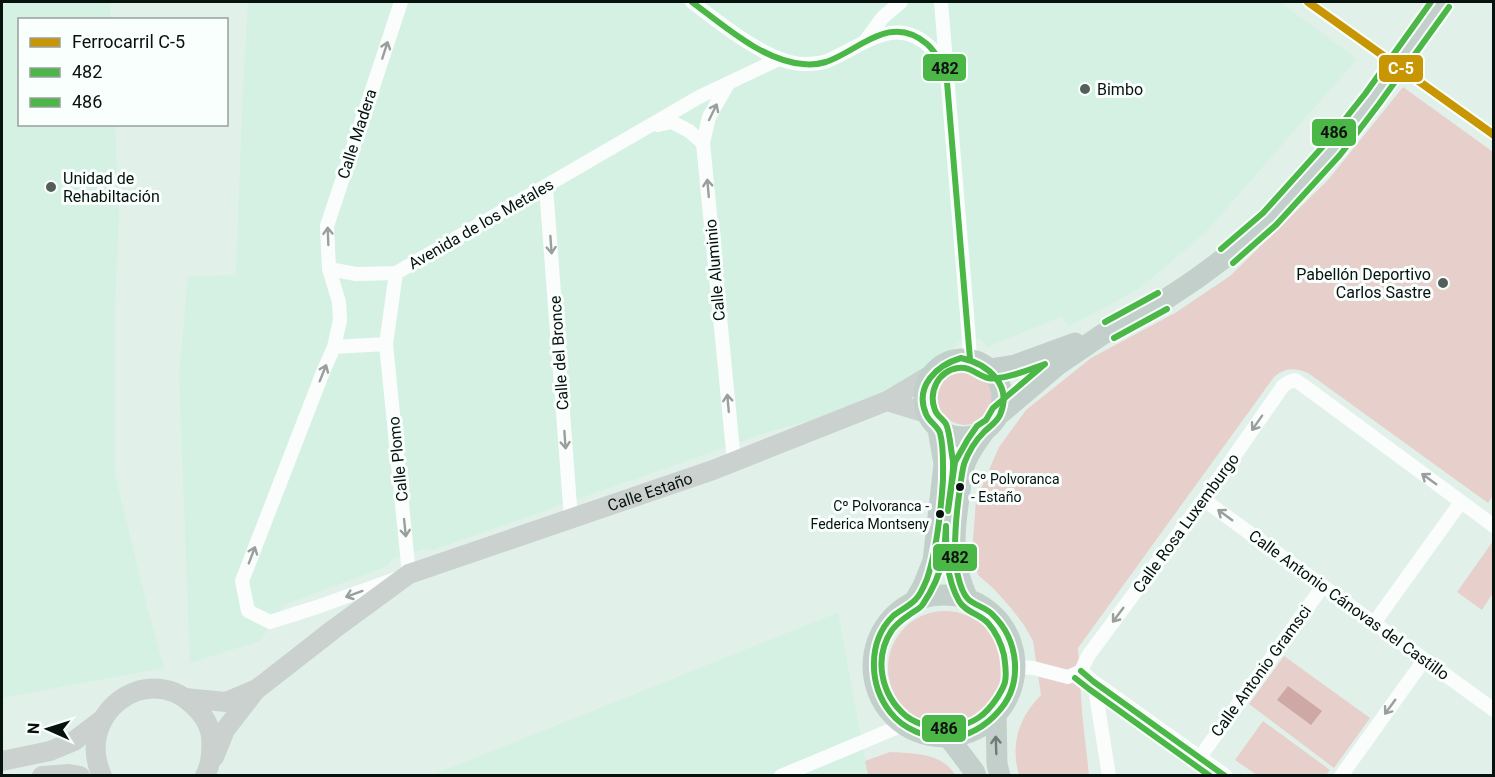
<svg xmlns="http://www.w3.org/2000/svg" width="1495" height="777" font-family="Roboto,sans-serif">
<rect width="100%" height="100%" fill="#e1f1ea"/>
<path fill="#d5f1e4" d="M2 2H110L111 19 20 20V124L115 125 119 219 115 305V474L148 610 164 668 2 698Z
M248 2H1280L1357 59 1205 233 1139 289 1068 327 1062 316 988 347 980 339 958 342 952 351 884 400 772 431 433 550 425 549 392 559 388 566 284 605 260 641 190 663 179 375 188 276 236 275 242 108Z
M838 612 868 775 429 776 662 683Z"/>
<path fill="#e7cfcb" d="M1403 87 1493 152 1494 494 1488 503 1308 373C1295 367 1284 368 1274 377L1078 648 1082 712 1089 775H1019C1010 744 1019 717 1041 695L1033 641 1024 625 1011 608 993 588 978 575 972 554 976 500 999 447 1026 410 1091 358 1175 313 1230 276 1328 180Z
M937 397a28 28 0 1 1 56 0a28 28 0 1 1-56 0Z
M1493 541V593L1482 610 1457 592Z
M888 668a57 57 0 1 1 114 0a57 57 0 1 1-114 0Z
M1284 656 1370 718 1334 768 1249 704Z
M1263 721 1330 770 1326 775H1257L1235 760Z
M890 752C912 753 943 753 955 775H868L865 761Z"/>
<path fill="#cda8a5" d="M1288 686 1322 711 1311 725 1277 700Z"/>
<g fill="none" stroke-linecap="round" stroke-linejoin="round">
<path stroke="#fafdfc" stroke-width="14" d="M692 2C719 22 769 64 804 64 811 64 821 63 827 61 862 47 896 12 932 49 937 54 940 62 944 68
M941 2 968 327 970 359
M866 40 883 17 901 2
M728 84 709 117 703 143 734 461
M658 125 672 122 689 131 703 143
M546 187 571 519
M329 269 339 302 340 320 334 347
M396 273 356 274 329 269 327 226 401 2
M386 344 334 347 323 372 242 581 248 611 270 622 317 607 409 574 386 344 396 273 699 97 779 59
M1204 500 1494 710
M1374 623 1461 502
M1015 667 1033 668 1068 677 1081 671
M1081 671 1088 656 1212 488 1283 386 1289 382 1295 380 1304 386 1494 526
M1081 671 1094 682 1226 776
M1094 682 1109 776
M1200 757 1323 586
M781 776 903 725
M1341 776 1424 660"/>
<g stroke="#cbd1cf" stroke-width="20">
<path d="M887 401 926 413"/>
<path id="s1" d="M185 698 226 702 257 689 334 629 409 574 713 470 887 401 929 376"/>
<path d="M214 757 225 730 255 691"/>
<path d="M2 761 50 751 74 741 103 719"/>
<path d="M42 776 69 774 80 776"/>
<path d="M102 776C74 715 145 661 192 704 201 712 209 723 211 735 212 749 212 763 205 776"/>
</g>
<path stroke="#c3cfca" stroke-width="21" d="M924 398a39 39 0 1 1 78 0a39 39 0 1 1-78 0Z
M990 369 1015 365 1075 343
M1000 414 1059 364 1109 330 1163 301 1196 279 1227 256 1269 219 1333 149 1372 99 1442 2
M873 666a71 71 0 1 1 142 0a71 71 0 1 1-142 0Z
M968 599C950 561 954 531 960 491 961 482 962 472 965 464 969 452 977 442 984 432
M915 600 923 586 933 561 944 464 938 429
M996 715 997 764 1000 776
M949 738 974 771 976 776"/>
<g stroke="#f9fffc" stroke-width="10">
<path id="bus-1" d="M692 2C723 25 763 61 803 64 810 65 819 64 826 62 859 51 890 12 927 44 935 51 940 61 946 70L970 359
M961 358C988 364 1013 385 1000 415 997 422 989 427 984 432 975 441 968 453 964 464 962 472 961 480 960 488 957 508 955 528 955 549 954 561 959 590 968 599 974 605 985 607 992 614 1019 640 1024 684 998 712 986 726 967 737 949 738 927 739 903 729 890 712 869 685 867 642 893 616 900 610 910 606 916 599 921 594 924 586 927 579 936 552 941 509 943 480 943 466 944 447 940 433 937 425 929 422 926 414 914 386 937 365 961 358Z
M1081 671 1094 682 1225 776"/>
</g>
<g stroke="#f9fffc" stroke-width="10">
<path id="bus-2" d="M1221 249 1263 213 1326 143 1365 94 1431 2
M1233 263 1276 225 1340 155 1379 104 1449 7
M1105 322 1158 293
M1114 338 1167 309
M1045 364 993 408 986 420 977 426 968 439 955 462 948 511C949 496 954 475 953 461 951 452 950 432 946 424 943 419 937 416 935 410 928 392 938 371 958 368 970 366 977 375 988 378 1002 381 1031 369 1045 364Z
M946 526C946 552 946 578 959 601 965 612 980 614 988 623 996 632 1001 643 1004 655 1005 663 1007 673 1005 682 1004 687 1000 693 997 698 985 716 974 723 953 728 939 731 918 725 906 716 881 695 873 658 892 630 896 625 903 619 909 615 914 611 920 609 923 604 931 592 939 576 942 562 945 551 945 538 946 526Z
M1075 678 1089 689 1210 776"/>
</g>
<use href="#bus-1" stroke="#4ab747" stroke-width="6"/>
<use href="#bus-2" stroke="#4ab747" stroke-width="6"/>
<g stroke="#f9fffc" stroke-width="12">
<path id="rail-1" d="M1308 2 1494 135"/>
</g>
<use href="#rail-1" stroke="#c99603" stroke-width="8"/>
</g>
<defs><path id="oneway-shaft" d="M-6 0H5M1.5-3L5.5 0L1.5 3" fill="none" stroke-width="1.6" stroke-linecap="round" stroke-linejoin="round" transform="scale(1.5)"/></defs>
<g stroke="#999f9c">
<use href="#oneway-shaft" transform="translate(385 50) rotate(-72)"/>
<use href="#oneway-shaft" transform="translate(713 112) rotate(-64)"/>
<use href="#oneway-shaft" transform="translate(708 188) rotate(-95)"/>
<use href="#oneway-shaft" transform="translate(328 236) rotate(-92)"/>
<use href="#oneway-shaft" transform="translate(551 245) rotate(86)"/>
<use href="#oneway-shaft" transform="translate(323 373) rotate(-68)"/>
<use href="#oneway-shaft" transform="translate(728 403) rotate(-95)"/>
<use href="#oneway-shaft" transform="translate(1257 423) rotate(125)"/>
<use href="#oneway-shaft" transform="translate(565 440) rotate(86)"/>
<use href="#oneway-shaft" transform="translate(1429 479) rotate(-144)"/>
<use href="#oneway-shaft" transform="translate(1225 515) rotate(-144)"/>
<use href="#oneway-shaft" transform="translate(405 528) rotate(84)"/>
<use href="#oneway-shaft" transform="translate(252 555) rotate(-69)"/>
<use href="#oneway-shaft" transform="translate(354 594) rotate(160)"/>
<use href="#oneway-shaft" transform="translate(1118 615) rotate(127)"/>
<use href="#oneway-shaft" transform="translate(1390 707) rotate(126)"/>
</g>
<use stroke="#6e7a75" href="#oneway-shaft" transform="translate(996 745) rotate(-92)"/>
<g fill="#535f5a" stroke="#f9fffc" stroke-width="2">
<circle cx="1085" cy="89" r="6"/>
<circle cx="51" cy="187" r="6"/>
<circle cx="1443" cy="283" r="6"/>
</g>
<g fill="#07110d" stroke="#f9fffc" stroke-width="2">
<circle cx="960" cy="487" r="5"/>
<circle cx="940" cy="514" r="5"/>
</g>
<g text-anchor="middle" dominant-baseline="central" stroke-width="6" stroke-linejoin="round" paint-order="stroke">
<g font-size="14" fill="#07110d" stroke="#f9fffc" text-anchor="start">
<text x="971" y="479">Cº Polvoranca<tspan x="971" dy="18">- Estaño</tspan></text>
<text x="929" y="506" text-anchor="end">Cº Polvoranca -<tspan x="929" dy="18">Federica Montseny</tspan></text>
</g>
<g font-size="16" fill="#07110d" stroke="#f9fffc" text-anchor="start">
<text x="1097" y="89">Bimbo</text>
<text x="63" y="178">Unidad de<tspan x="63" dy="18">Rehabiltación</tspan></text>
<text x="1431" y="274" text-anchor="end">Pabellón Deportivo<tspan x="1431" dy="18">Carlos Sastre</tspan></text>
</g>
<g font-size="16" fill="#07110d" stroke="#f9fffc">
<text transform="translate(357 134) rotate(-72)">Calle Madera</text>
<text transform="translate(481 224) rotate(-30)">Avenida de los Metales</text>
<text transform="translate(715 270) rotate(-95)">Calle Aluminio</text>
<text transform="translate(559 353) rotate(-94)">Calle del Bronce</text>
<text transform="translate(398 459) rotate(-96)">Calle Plomo</text>
<text stroke="none"><textPath href="#s1" startOffset="520">Calle Estaño</textPath></text>
<text transform="translate(1186 523) rotate(-54)">Calle Rosa Luxemburgo</text>
<text transform="translate(1349 605) rotate(36)">Calle Antonio Cánovas del Castillo</text>
<text transform="translate(1261 671) rotate(-54)">Calle Antonio Gramsci</text>
</g>
</g>
<g stroke="#f9fffc" stroke-width="2">
<rect x="922" y="53" width="45" height="29" rx="6" fill="#4ab747"/>
<rect x="1378" y="54" width="46" height="29" rx="6" fill="#c99603"/>
<rect x="1311" y="118" width="46" height="29" rx="6" fill="#4ab747"/>
<rect x="932" y="543" width="46" height="29" rx="6" fill="#4ab747"/>
<rect x="921" y="714" width="46" height="29" rx="6" fill="#4ab747"/>
</g>
<g font-size="16" text-anchor="middle" font-weight="bold" fill="#fff">
<text x="1401" y="74">C-5</text>
</g>
<g font-size="16" text-anchor="middle" font-weight="bold" fill="#111">
<text x="945" y="74">482</text>
<text x="1334" y="138">486</text>
<text x="955" y="563">482</text>
<text x="944" y="734">486</text>
</g>
<rect width="1495" height="777" fill="none" stroke="#07110d" stroke-width="6"/>
<rect x="18" y="18" width="210" height="108" fill="#f9fffc" stroke="#98a09c" stroke-width="1.5"/>
<rect x="30" y="38" width="30" height="9" fill="#c99603" stroke="#98a09c" stroke-width="1.5"/>
<text x="72" y="48" font-size="18" fill="#07110d">Ferrocarril C-5</text>
<rect x="30" y="68" width="30" height="9" fill="#4ab747" stroke="#98a09c" stroke-width="1.5"/>
<text x="72" y="78" font-size="18" fill="#07110d">482</text>
<rect x="30" y="98" width="30" height="9" fill="#4ab747" stroke="#98a09c" stroke-width="1.5"/>
<text x="72" y="108" font-size="18" fill="#07110d">486</text>
<g transform="translate(48 729) rotate(273)" stroke="#f9fffc" stroke-width="4.5" paint-order="stroke">
<path d="M0-4.5L10 22L0 15L-10 22Z" fill="#07110d"/>
<text y="-9" font-size="16" font-weight="bold" text-anchor="middle" fill="#07110d">N</text>
</g>
</svg>
